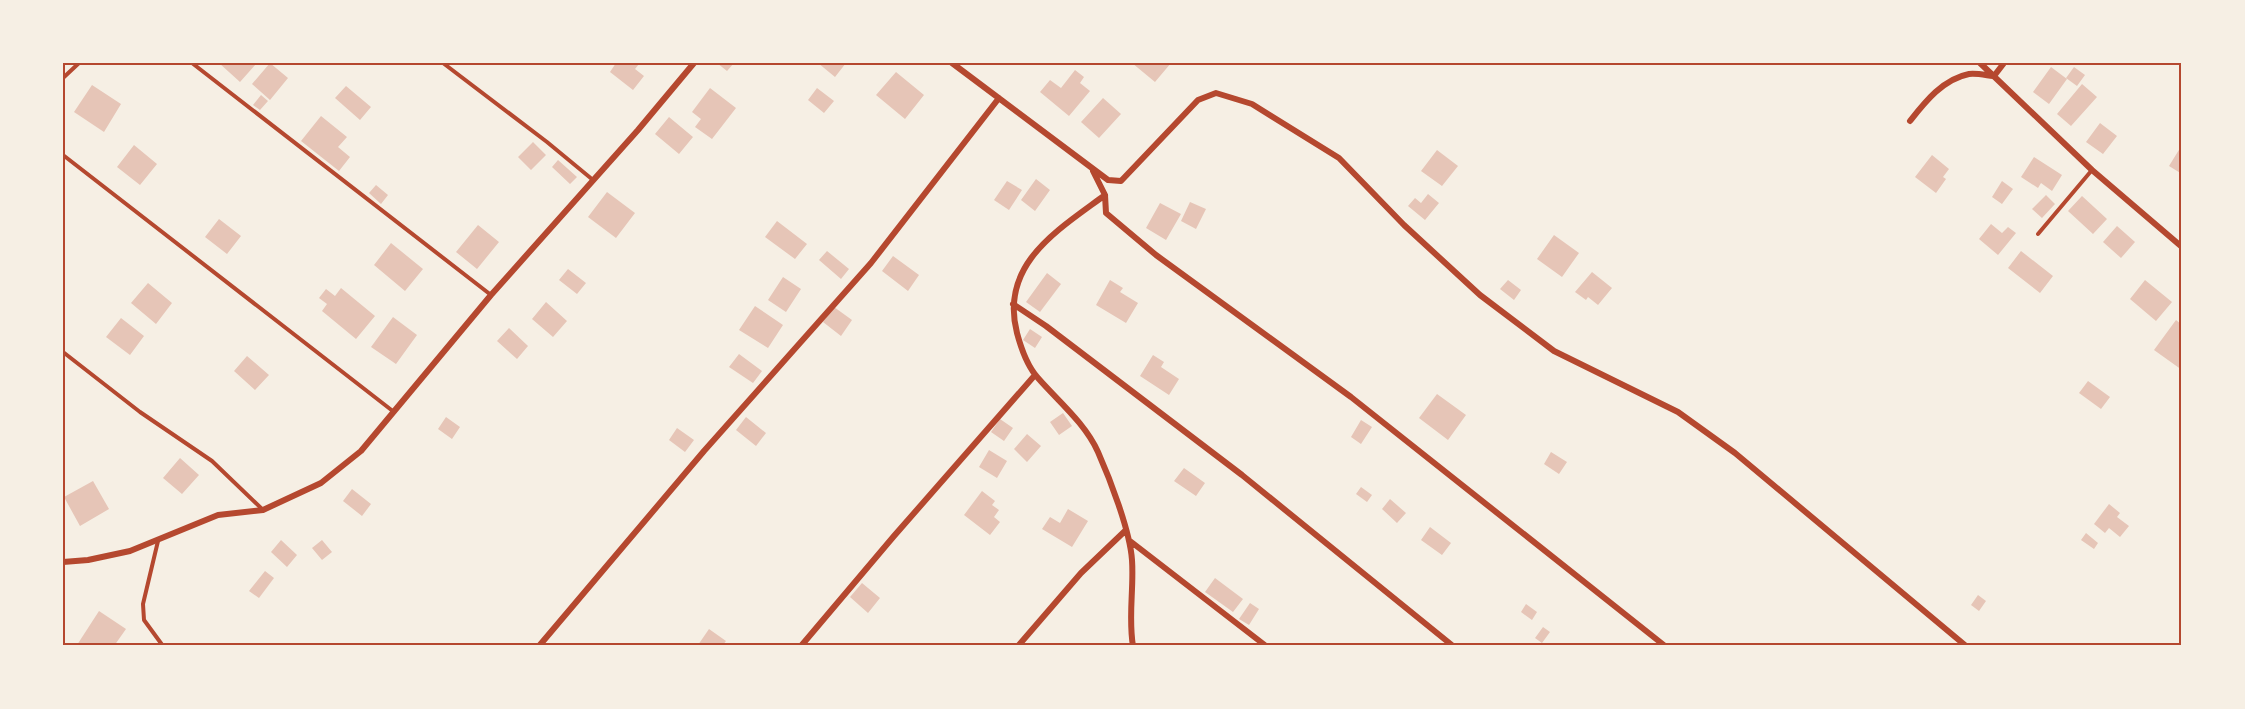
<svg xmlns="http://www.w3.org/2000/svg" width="2245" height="709" font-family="Ubuntu,sans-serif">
<rect width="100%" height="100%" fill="#f6efe4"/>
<path fill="#e6c5b7" d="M219 63H257L240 82Z
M270 63 288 78 270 100 252 84Z
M616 63 639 64 635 69 644 76 633 90 610 72Z
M717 63H734L727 71Z
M818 63H846L835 77Z
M1132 63H1171L1155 82Z
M2051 67 2067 79 2049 104 2033 92Z
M2074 67 2085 75 2077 86 2066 78Z
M1075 70 1084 77 1080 83 1090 91 1069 116 1040 92 1050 80 1061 88Z
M896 72 924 95 905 119 876 95Z
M2082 84 2097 97 2071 126 2057 114Z
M92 85 121 104 104 132 74 112Z
M346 86 371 107 360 120 335 98Z
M710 88 736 108 712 139 695 127 701 119 692 112Z
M817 88 834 101 824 113 808 100Z
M261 95 268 101 260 110 253 105Z
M1103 98 1121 114 1099 138 1081 122Z
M321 116 347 137 338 147 350 157 339 171 301 141Z
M669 117 693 137 679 154 655 134Z
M2100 123 2117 136 2103 154 2086 142Z
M533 142 546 155 531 170 518 157Z
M134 145 157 164 140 185 117 167Z
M2182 145V174L2169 166Z
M1437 150 1458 166 1442 186 1421 171Z
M1932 155 1949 169 1943 177 1946 179 1936 193 1915 177Z
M2034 157 2062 175 2052 191 2041 183 2038 188 2021 177Z
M558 160 577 177 570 184 552 167Z
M1036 179 1050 190 1035 211 1021 200Z
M1007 181 1022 190 1009 210 994 200Z
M2002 181 2013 189 2002 204 1992 197Z
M376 185 388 195 381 204 369 193Z
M607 192 635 213 616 238 588 217Z
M1428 194 1439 203 1425 220 1408 206 1415 198 1421 203Z
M2046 195 2055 204 2042 218 2032 209Z
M2082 196 2107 219 2093 234 2068 211Z
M1190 202 1206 209 1196 229 1181 221Z
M1160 203 1181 214 1166 240 1146 228Z
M219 219 241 236 227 254 205 237Z
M777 221 807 244 795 259 765 237Z
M1991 224 2002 233 2008 227 2016 233 1998 255 1979 239Z
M478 225 499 242 477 269 456 252Z
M2117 226 2135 242 2121 258 2103 242Z
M1554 235 1579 253 1562 277 1537 259Z
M391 243 423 269 405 291 374 265Z
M827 251 849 269 841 279 819 260Z
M2021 251 2053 276 2040 293 2008 268Z
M893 256 919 275 908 291 882 271Z
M568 269 586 283 577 294 559 280Z
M1592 272 1612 288 1598 305 1588 297 1586 300 1575 292Z
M1047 273 1061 284 1040 312 1026 302Z
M783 277 801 289 786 312 768 300Z
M1110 280 1123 288 1120 292 1138 303 1126 323 1096 305Z
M1508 280 1521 290 1514 300 1500 289Z
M2145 280 2172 302 2156 321 2130 299Z
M148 283 172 303 156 324 131 303Z
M341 288 375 316 356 339 322 311 327 304 319 298 326 289 335 296Z
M546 302 567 321 553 337 532 319Z
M755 306 783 325 768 348 739 330Z
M834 307 852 320 841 336 823 322Z
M393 317 417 335 396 364 371 347Z
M121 318 144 336 130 355 106 337Z
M2176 320 2182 325V370L2154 350Z
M509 328 528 346 517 359 497 341Z
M1030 329 1042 337 1035 348 1023 340Z
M739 354 762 371 753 383 729 367Z
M1153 355 1164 362 1161 367 1179 379 1169 395 1140 376Z
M247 356 269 375 255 390 234 371Z
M2088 381 2110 397 2101 409 2079 393Z
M1437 394 1466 415 1448 440 1419 418Z
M1063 413 1072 426 1059 435 1050 422Z
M446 417 460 427 452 439 438 429Z
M746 417 766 433 756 446 736 430Z
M1000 419 1013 428 1004 441 991 432Z
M1361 420 1372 427 1361 444 1351 437Z
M677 428 694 440 685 452 669 440Z
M1027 434 1041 446 1027 462 1014 449Z
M989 450 1007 461 997 478 979 467Z
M1551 452 1567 462 1559 474 1544 464Z
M180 458 199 475 182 494 163 478Z
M1184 468 1205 483 1196 496 1174 481Z
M93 481 109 509 80 526 64 497Z
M1361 487 1372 495 1367 502 1356 494Z
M352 489 371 504 362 516 343 501Z
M982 491 995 501 992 505 999 510 994 517 1000 522 990 535 964 515Z
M1390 499 1406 513 1397 523 1382 509Z
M2109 504 2120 513 2117 517 2129 526 2120 537 2109 528 2105 533 2094 524Z
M1068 509 1088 521 1072 547 1042 529 1050 517 1060 523Z
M1430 527 1451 543 1442 555 1421 540Z
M2086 533 2098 543 2094 549 2081 540Z
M281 540 297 555 287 567 271 552Z
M322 540 332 552 322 560 312 548Z
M265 571 274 578 259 598 249 591Z
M1215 578 1243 599 1233 612 1205 592Z
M862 583 880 598 868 613 850 597Z
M1978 595 1986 601 1979 611 1971 605Z
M1250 603 1259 609 1249 625 1239 619Z
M1526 604 1537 612 1532 620 1521 612Z
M99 611 126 629 114 646H78L77 645Z
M1543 627 1550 632 1542 643 1535 638Z
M709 629 726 641 722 646 698 645Z"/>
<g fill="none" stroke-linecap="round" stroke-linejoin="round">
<path stroke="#b5482f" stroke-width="4" d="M192 63 491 295
M443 63 547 142 593 180
M63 78 79 63
M63 155 394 412
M2038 234 2092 170
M63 352 140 412 212 461 262 509
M158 541 143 604 144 620 163 646"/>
<path stroke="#b5482f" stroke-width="6" d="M952 63 1108 180 1121 181 1198 100 1216 93 1252 104 1339 158 1404 225 1480 295 1554 351 1678 412 1735 453 1966 646
M1980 63 2092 170 2182 247
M1994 76 2004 63
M1910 121C1925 102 1943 79 1969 74 1976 73 1985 75 1993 76
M1093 171 1105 195 1106 213 1156 255 1351 397 1665 646
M1105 195C1058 230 999 264 1017 333 1021 348 1027 366 1038 378 1058 401 1085 423 1098 452 1110 479 1130 531 1132 560 1134 589 1128 617 1133 646
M1013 304 1046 326 1242 475 1453 646
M1130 541 1266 646
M63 562 88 560 130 551 218 515 263 510 321 483 361 451 491 295 638 130 694 63
M539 646 704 451 871 263 999 98
M801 646 894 536 1035 375
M1018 646 1081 573 1126 530"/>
</g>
<rect width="2245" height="709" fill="none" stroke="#f6efe4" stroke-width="129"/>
<rect x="64" y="64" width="2116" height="580" fill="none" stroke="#b5482f" stroke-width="2"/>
</svg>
